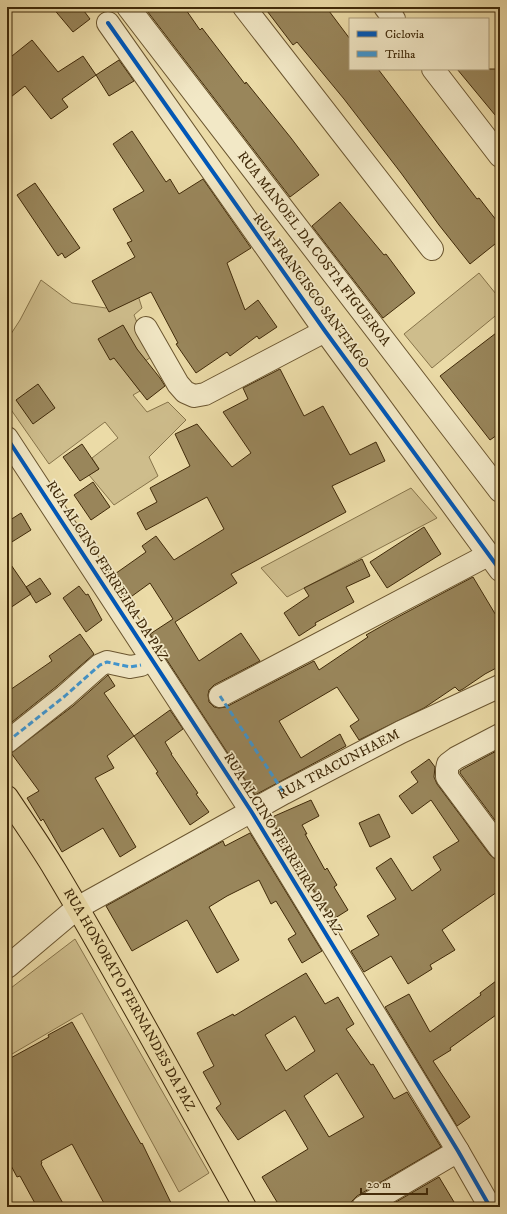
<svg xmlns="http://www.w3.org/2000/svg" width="507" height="1214" font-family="'IM FELL DW Pica',serif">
<rect width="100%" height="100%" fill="#ebdba7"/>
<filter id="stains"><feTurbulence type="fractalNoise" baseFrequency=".005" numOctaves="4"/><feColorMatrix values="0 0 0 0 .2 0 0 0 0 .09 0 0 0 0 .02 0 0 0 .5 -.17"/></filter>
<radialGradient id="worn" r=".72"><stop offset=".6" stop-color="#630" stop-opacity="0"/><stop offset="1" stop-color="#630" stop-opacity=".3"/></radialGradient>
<path fill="#cebd8c" stroke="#87744a" d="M479 273 500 299V312L432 368 404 334Z
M41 280 72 303 106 308 136 289 142 308 134 315 151 357 127 374 140 391 133 395 147 412 168 402 186 420 149 457 158 476 114 505 89 475 99 469 92 458 118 438 105 422 49 464 7 404V340L20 320Z
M411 488 437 518 287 597 261 568Z
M75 939 209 1173 179 1192 82 1013 7 1057V991Z"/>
<path fill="#99865b" stroke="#402a09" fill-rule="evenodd" d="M52 7H81L90 19 73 32Z
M144 7H184L200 30 202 28 245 84 246 82 291 138 319 175 290 197Z
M264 7H326L350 39V69H378L477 199 479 198 500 225V240L470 264 439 225 401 173 344 99 297 42 293 45Z
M32 40 58 72 83 56 96 75 62 99 68 107 51 119 25 86 7 100V60Z
M119 60 134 81 109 96 96 75Z
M457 69H500V121Z
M132 131 166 182 170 179 179 194 203 179 251 248 227 263 245 310 258 300 277 327 259 339 257 336 230 356 227 352 196 373 176 344 178 343 151 292 109 312 92 281 135 257 127 243 132 241 113 209 144 191 113 144Z
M35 183 80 248 65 258 62 253 58 256 17 195Z
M340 202 384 255 386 254 415 293 383 318 312 226Z
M123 325 137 349 160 378 165 386 147 400 114 358 110 360 98 339Z
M500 330V433L490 440 440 376Z
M280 369 304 416 323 406 350 455 376 442 385 461 332 486 346 512 231 574 237 583 175 622 199 661 241 633 260 661 214 685 209 690 208 695 209 702 214 707 219 708 226 707 314 661 319 670 368 637 366 635 396 618 473 577 500 622V666L485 674 463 689 459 691 455 687 424 708 359 740 350 726 359 720 337 687 279 721 301 758 340 734 346 746 255 795 150 634 173 619 150 583 128 599 112 576 146 552 142 546 156 536 174 560 224 529 207 497 146 530 137 513 157 502 150 488 190 466 175 434 197 424 232 467 251 453 223 412 248 399 243 388Z
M38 384 55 408 33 424 16 400Z
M82 444 99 469 80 481 63 457Z
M93 482 110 507 91 520 74 495Z
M21 513 31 530 7 545V522Z
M424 527 441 554 387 588 370 562Z
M7 559 31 594 7 610Z
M362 559 370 576 346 587 354 602 315 623 316 625 299 636 284 613 309 596 304 588Z
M40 578 51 594 36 603 26 587Z
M79 586 86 595 88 594 102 620 86 632 63 598Z
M80 634 94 654 57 686 7 726V692L52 661 49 656Z
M108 675 115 686 104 693 134 736 170 710 183 729 165 742 172 754H171L198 793 196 794 209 812 190 825 156 773 158 772 134 736 107 756 114 768 95 778 136 847 120 857 103 828 62 852 43 819 41 821 27 798 39 791 11 753 73 706Z
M500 749V827L460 773V771L463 769Z
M429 759 435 767 434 777 437 784 490 855 495 859 500 860V890L442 930 455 950 430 965 432 969 408 984 391 956 364 972 351 951 379 935 367 916 396 899 376 868 391 858 412 891 441 870 433 857 459 841 431 800 412 814 399 796 418 782 411 772Z
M311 800 319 816 302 825 307 834H305L325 870 327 868 337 885 334 887 348 910 332 920 270 818Z
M379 814 390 837 370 847 359 823Z
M250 833 322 951 302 963 288 939 296 934 276 901 271 904 259 880 227 896 209 907 239 960 217 973 187 920 132 951 106 906 223 841 225 846Z
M306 973 325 1004 338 997 354 1024 346 1029 371 1065 373 1064 394 1099 407 1092 441 1147 357 1196 352 1201 351 1204 347 1207H280L262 1177 308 1149 285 1110 238 1140 216 1108 221 1104 203 1072 214 1066 197 1033 233 1014 234 1016ZM295 1016 315 1051 286 1071 265 1035ZM337 1073 364 1117 329 1137 304 1096Z
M500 978V1021L496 1015 450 1048 451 1050 433 1061 470 1117 457 1126 385 1007 409 994 430 1032 481 995 480 993Z
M72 1022 141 1144 142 1143 173 1207H106L72 1144 41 1161 42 1163 41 1164 65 1207H37L20 1176 17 1177 7 1158V1060L49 1037 48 1035Z
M439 1177 457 1207H389V1206Z"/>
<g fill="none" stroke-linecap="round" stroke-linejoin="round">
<g stroke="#6b5630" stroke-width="24">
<g id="minor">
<path id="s1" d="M128 7 500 491"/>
<path d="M244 7 432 249"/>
<path d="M385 7 394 19"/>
<path d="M108 23 325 331 500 570"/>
<path d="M433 69 500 156"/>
<path d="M146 328 178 384 185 392 194 396 205 394 325 331"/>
<path d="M7 438 251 811 458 1151 490 1207"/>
<path d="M220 696 488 555"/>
<path d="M500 735 456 758 448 764 447 769V777L500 848"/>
<path d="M7 742 65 696 100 665 107 662 130 667 141 665"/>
<path id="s2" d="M7 967 77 908 284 793 401 732 500 686"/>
<path d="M363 1207 458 1151"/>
</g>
</g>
<g stroke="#402a09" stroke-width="24">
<g id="major">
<path id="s3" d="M7 797C23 821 40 845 55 870 121 980 182 1094 245 1207"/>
</g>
</g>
<use href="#minor" stroke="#f2e8c6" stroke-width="22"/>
<use href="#major" stroke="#ebdba7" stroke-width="22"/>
<path stroke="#3f96d2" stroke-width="3" stroke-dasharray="6 3" stroke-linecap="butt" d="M220 696 284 793
M7 742 65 696 100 665 107 662 130 667 141 665"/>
<g stroke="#f2e8c6" stroke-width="6">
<path id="cycleway" d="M108 23 325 331 500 570
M7 438 251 811 458 1151 490 1207"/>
</g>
<use href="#cycleway" stroke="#0057b8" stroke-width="4"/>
</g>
<g text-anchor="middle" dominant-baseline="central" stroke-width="3.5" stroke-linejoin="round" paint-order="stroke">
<g font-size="14" fill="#402a09" stroke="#f2e8c6">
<text stroke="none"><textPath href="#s1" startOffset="305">RUA MANOEL DA COSTA FIGUEROA</textPath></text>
<text transform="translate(311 291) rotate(54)">RUA FRANCISCO SANTIAGO</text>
<text transform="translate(107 571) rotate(57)">RUA ALCINO FERREIRA DA PAZ</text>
<text stroke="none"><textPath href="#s2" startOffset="390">RUA TRACUNHAEM</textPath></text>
<text transform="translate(283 844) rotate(58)">RUA ALCINO FERREIRA DA PAZ</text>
<text stroke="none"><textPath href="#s3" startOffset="237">RUA HONORATO FERNANDES DA PAZ</textPath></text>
</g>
</g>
<rect width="507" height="1214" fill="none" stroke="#ebdba7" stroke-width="24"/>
<rect x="8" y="8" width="491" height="1198" fill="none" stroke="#402a09" stroke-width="2"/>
<rect x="12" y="12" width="483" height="1190" fill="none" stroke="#402a09"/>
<rect x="349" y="18" width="140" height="52" fill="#f2e8c6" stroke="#ab9c7a"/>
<rect x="357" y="31" width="20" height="6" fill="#0057b8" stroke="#ab9c7a"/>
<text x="385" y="38" font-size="12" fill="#402a09">Ciclovia</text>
<rect x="357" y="51" width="20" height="6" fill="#3f96d2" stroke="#ab9c7a"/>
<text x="385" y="58" font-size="12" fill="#402a09">Trilha</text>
<path d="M361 1188v6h66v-6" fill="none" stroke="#402a09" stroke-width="2"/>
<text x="367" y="1188" font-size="12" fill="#402a09" stroke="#f2e8c6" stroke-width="3" paint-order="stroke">20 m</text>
<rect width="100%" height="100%" filter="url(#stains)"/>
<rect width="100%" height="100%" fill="url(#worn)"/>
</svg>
